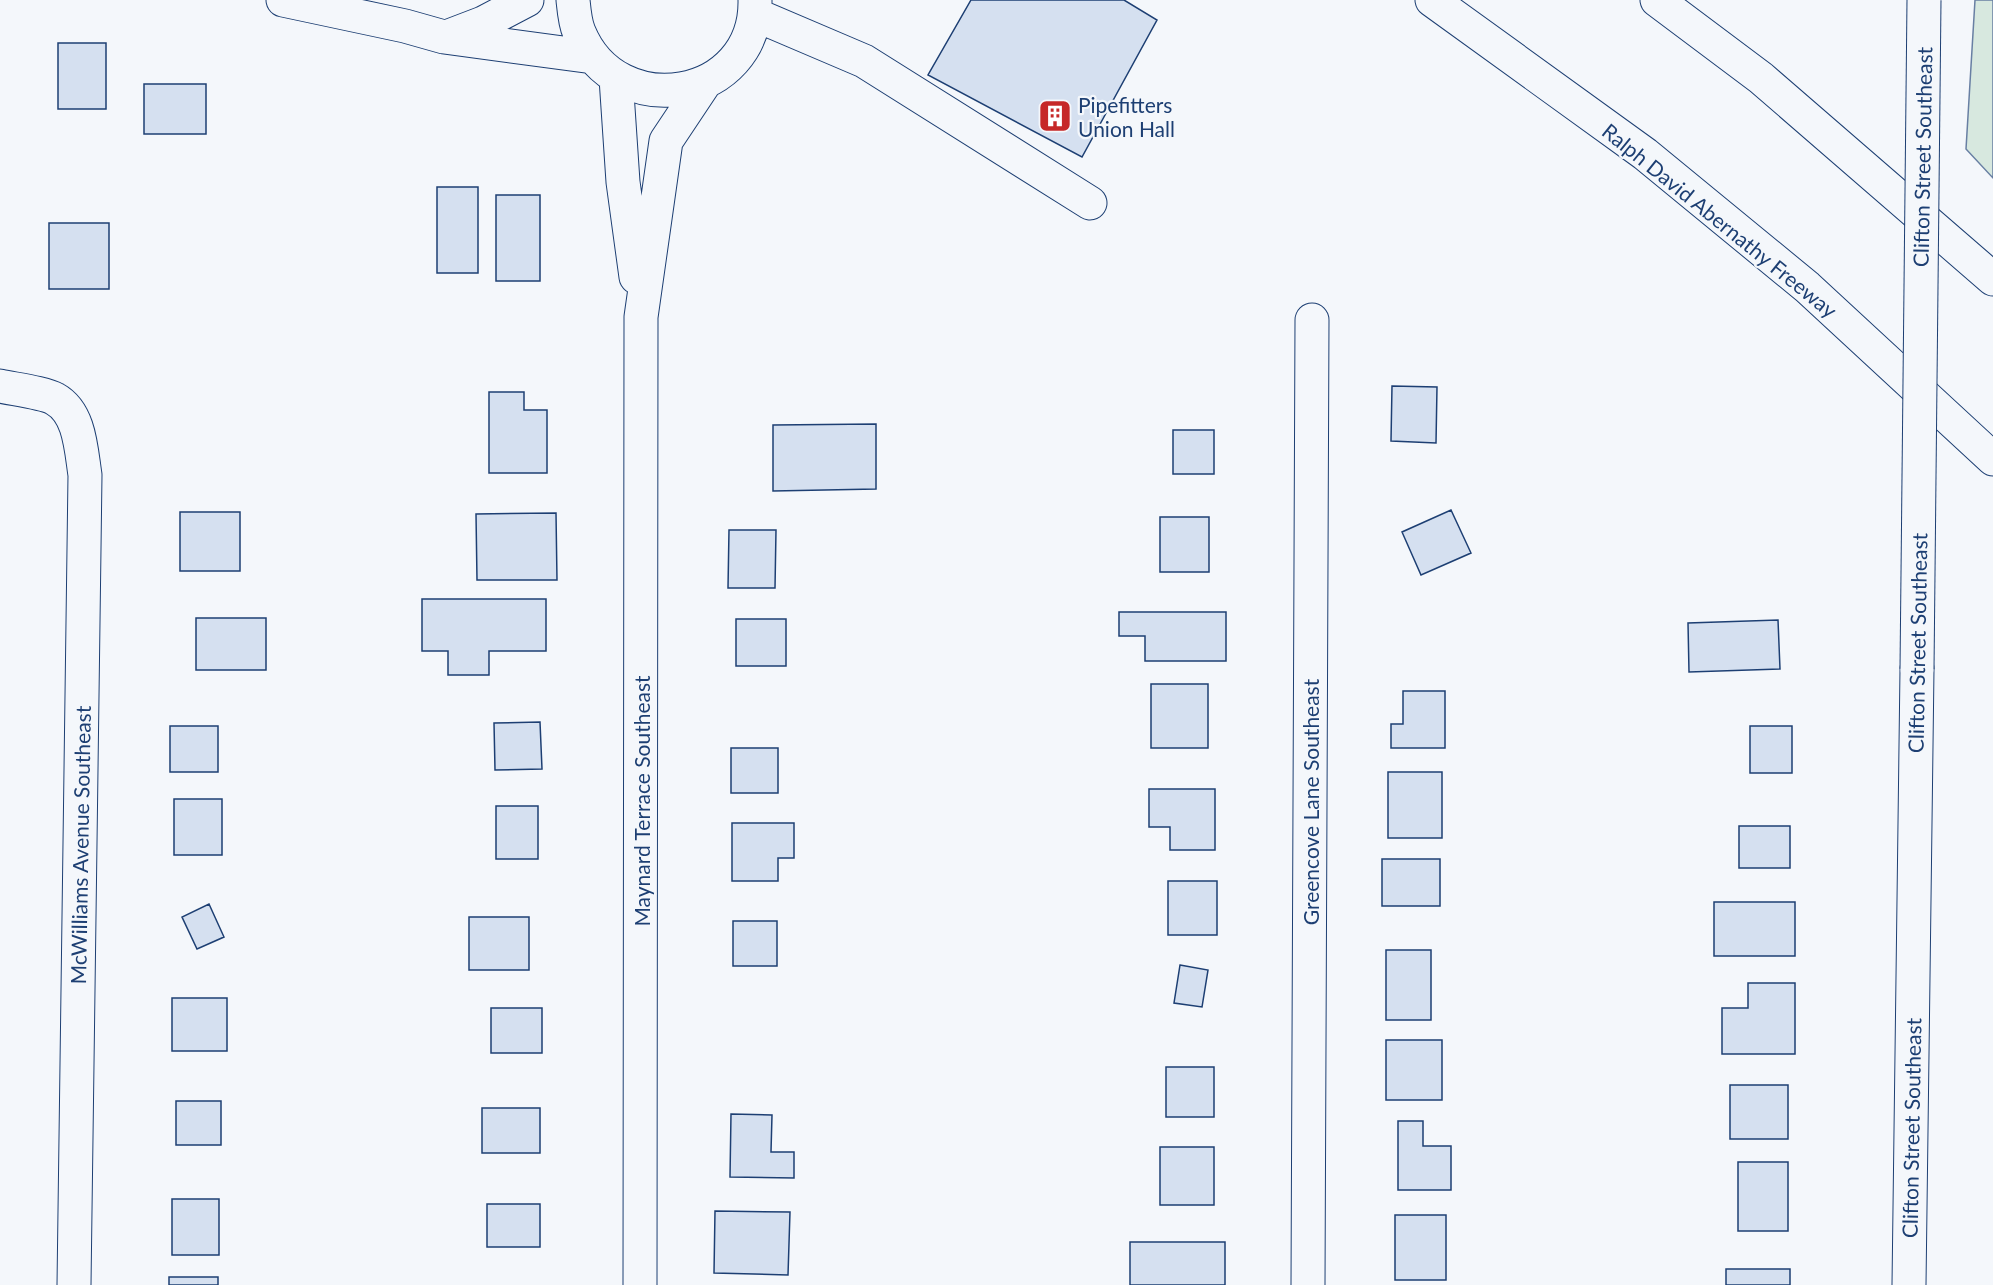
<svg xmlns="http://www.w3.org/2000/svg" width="1993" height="1285" font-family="Lato,sans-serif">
<rect width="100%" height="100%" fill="#f4f7fb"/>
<path fill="#d7e8df" stroke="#687fa3" stroke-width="1.5" d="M1975 0H1993V178L1966 149Z"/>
<path fill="#d5e0f0" stroke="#1d3f73" stroke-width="1.5" d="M971 0H1124L1157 20 1082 157 928 75Z
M58 43H106V109H58Z
M144 84H206V134H144Z
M437 187H478V273H437Z
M496 195H540V281H496Z
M49 223H109V289H49Z
M1392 386 1437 387 1436 443 1391 441Z
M489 392H524V410H547V473H489Z
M876 424V489L773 491V425Z
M1173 430H1214V474H1173Z
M1451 510 1471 553 1421 575 1402 532Z
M180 512H240V571H180Z
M556 513 557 580H477L476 514Z
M1160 517H1209V572H1160Z
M729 530H776L775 588H728Z
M422 599H546V651H489V675H448V651H422Z
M1119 612H1226V661H1145V636H1119Z
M196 618H266V670H196Z
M736 619H786V666H736Z
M1778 620 1780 669 1689 672 1688 623Z
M1151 684H1208V748H1151Z
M1403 691H1445V748H1391V724H1403Z
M540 722 542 769 495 770 494 723Z
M170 726H218V772H170Z
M1750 726H1792V773H1750Z
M731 748H778V793H731Z
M1388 772H1442V838H1388Z
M1149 789H1215V850H1170V827H1149Z
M174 799H222V855H174Z
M496 806H538V859H496Z
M732 823H794V858H778V881H732Z
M1739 826H1790V868H1739Z
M1382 859H1440V906H1382Z
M1168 881H1217V935H1168Z
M1714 902H1795V956H1714Z
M209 904 224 937 197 949 182 917Z
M469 917H529V970H469Z
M733 921H777V966H733Z
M1386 950H1431V1020H1386Z
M1180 965 1208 970 1202 1007 1174 1003Z
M1748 983H1795V1054H1722V1008H1748Z
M172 998H227V1051H172Z
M491 1008H542V1053H491Z
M1386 1040H1442V1100H1386Z
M1166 1067H1214V1117H1166Z
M1730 1085H1788V1139H1730Z
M176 1101H221V1145H176Z
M482 1108H540V1153H482Z
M731 1114 772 1115 771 1152H794V1178L730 1177Z
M1398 1121H1423V1146H1451V1190H1398Z
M1160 1147H1214V1205H1160Z
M1738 1162H1788V1231H1738Z
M172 1199H219V1255H172Z
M487 1204H540V1247H487Z
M715 1211 790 1212 788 1275 714 1273Z
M1395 1215H1446V1280H1395Z
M1130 1242H1225V1285H1130Z
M1726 1269H1790V1285H1726Z
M169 1277H218V1285H169Z"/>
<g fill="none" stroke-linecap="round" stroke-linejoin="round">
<g stroke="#1d3f73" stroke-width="35">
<path id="minor" d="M283 0 405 26 444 37 593 57
M573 0C574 10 575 23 579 32 617 125 757 101 755 0
M756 15 864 61 1090 203
M449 36 483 23 527 0
M616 78 623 182 636 277
M0 386C13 389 45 393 55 399 80 413 81 449 85 475L74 1285
M640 1285 641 317 666 141 704 84
M1308 1285 1312 320
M1909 1285 1917 669"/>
</g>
<g stroke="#1d3f73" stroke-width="35">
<path id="highway" d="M1432 0 1645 154 1807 287 1993 459
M1657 0 1761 78 1993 279"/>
</g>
<use href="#minor" stroke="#f4f7fb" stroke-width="33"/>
<use href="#highway" stroke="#f4f7fb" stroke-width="33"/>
<g stroke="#1d3f73" stroke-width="35" stroke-linecap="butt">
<path id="minor-bridge" d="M1917 669 1924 0"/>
</g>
<use href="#minor-bridge" stroke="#f4f7fb" stroke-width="33"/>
</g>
<defs>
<g id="building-square" transform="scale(1.725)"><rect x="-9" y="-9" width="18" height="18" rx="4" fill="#c62828" stroke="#f4f7fb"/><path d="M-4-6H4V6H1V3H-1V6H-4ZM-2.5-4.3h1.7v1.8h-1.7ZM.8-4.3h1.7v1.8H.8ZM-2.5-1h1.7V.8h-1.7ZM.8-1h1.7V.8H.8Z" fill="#fff"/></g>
</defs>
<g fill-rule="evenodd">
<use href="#building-square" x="1055" y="116"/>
</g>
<g text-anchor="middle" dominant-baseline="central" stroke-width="4.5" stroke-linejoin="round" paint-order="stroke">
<g font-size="21" fill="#1d3f73" stroke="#f4f7fb" text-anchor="start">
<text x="1078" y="104">Pipefitters<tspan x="1078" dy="24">Union Hall</tspan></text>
</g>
<g font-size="21" fill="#1d3f73" stroke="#f4f7fb">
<text transform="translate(1922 157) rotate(-89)">Clifton Street Southeast</text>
<text transform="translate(1720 220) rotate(39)">Ralph David Abernathy Freeway</text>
<text transform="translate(1917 643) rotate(-89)">Clifton Street Southeast</text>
<text transform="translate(641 801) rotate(-90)">Maynard Terrace Southeast</text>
<text transform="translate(1310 802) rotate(-90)">Greencove Lane Southeast</text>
<text transform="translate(80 845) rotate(-89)">McWilliams Avenue Southeast</text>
<text transform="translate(1911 1128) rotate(-89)">Clifton Street Southeast</text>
</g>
</g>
</svg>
